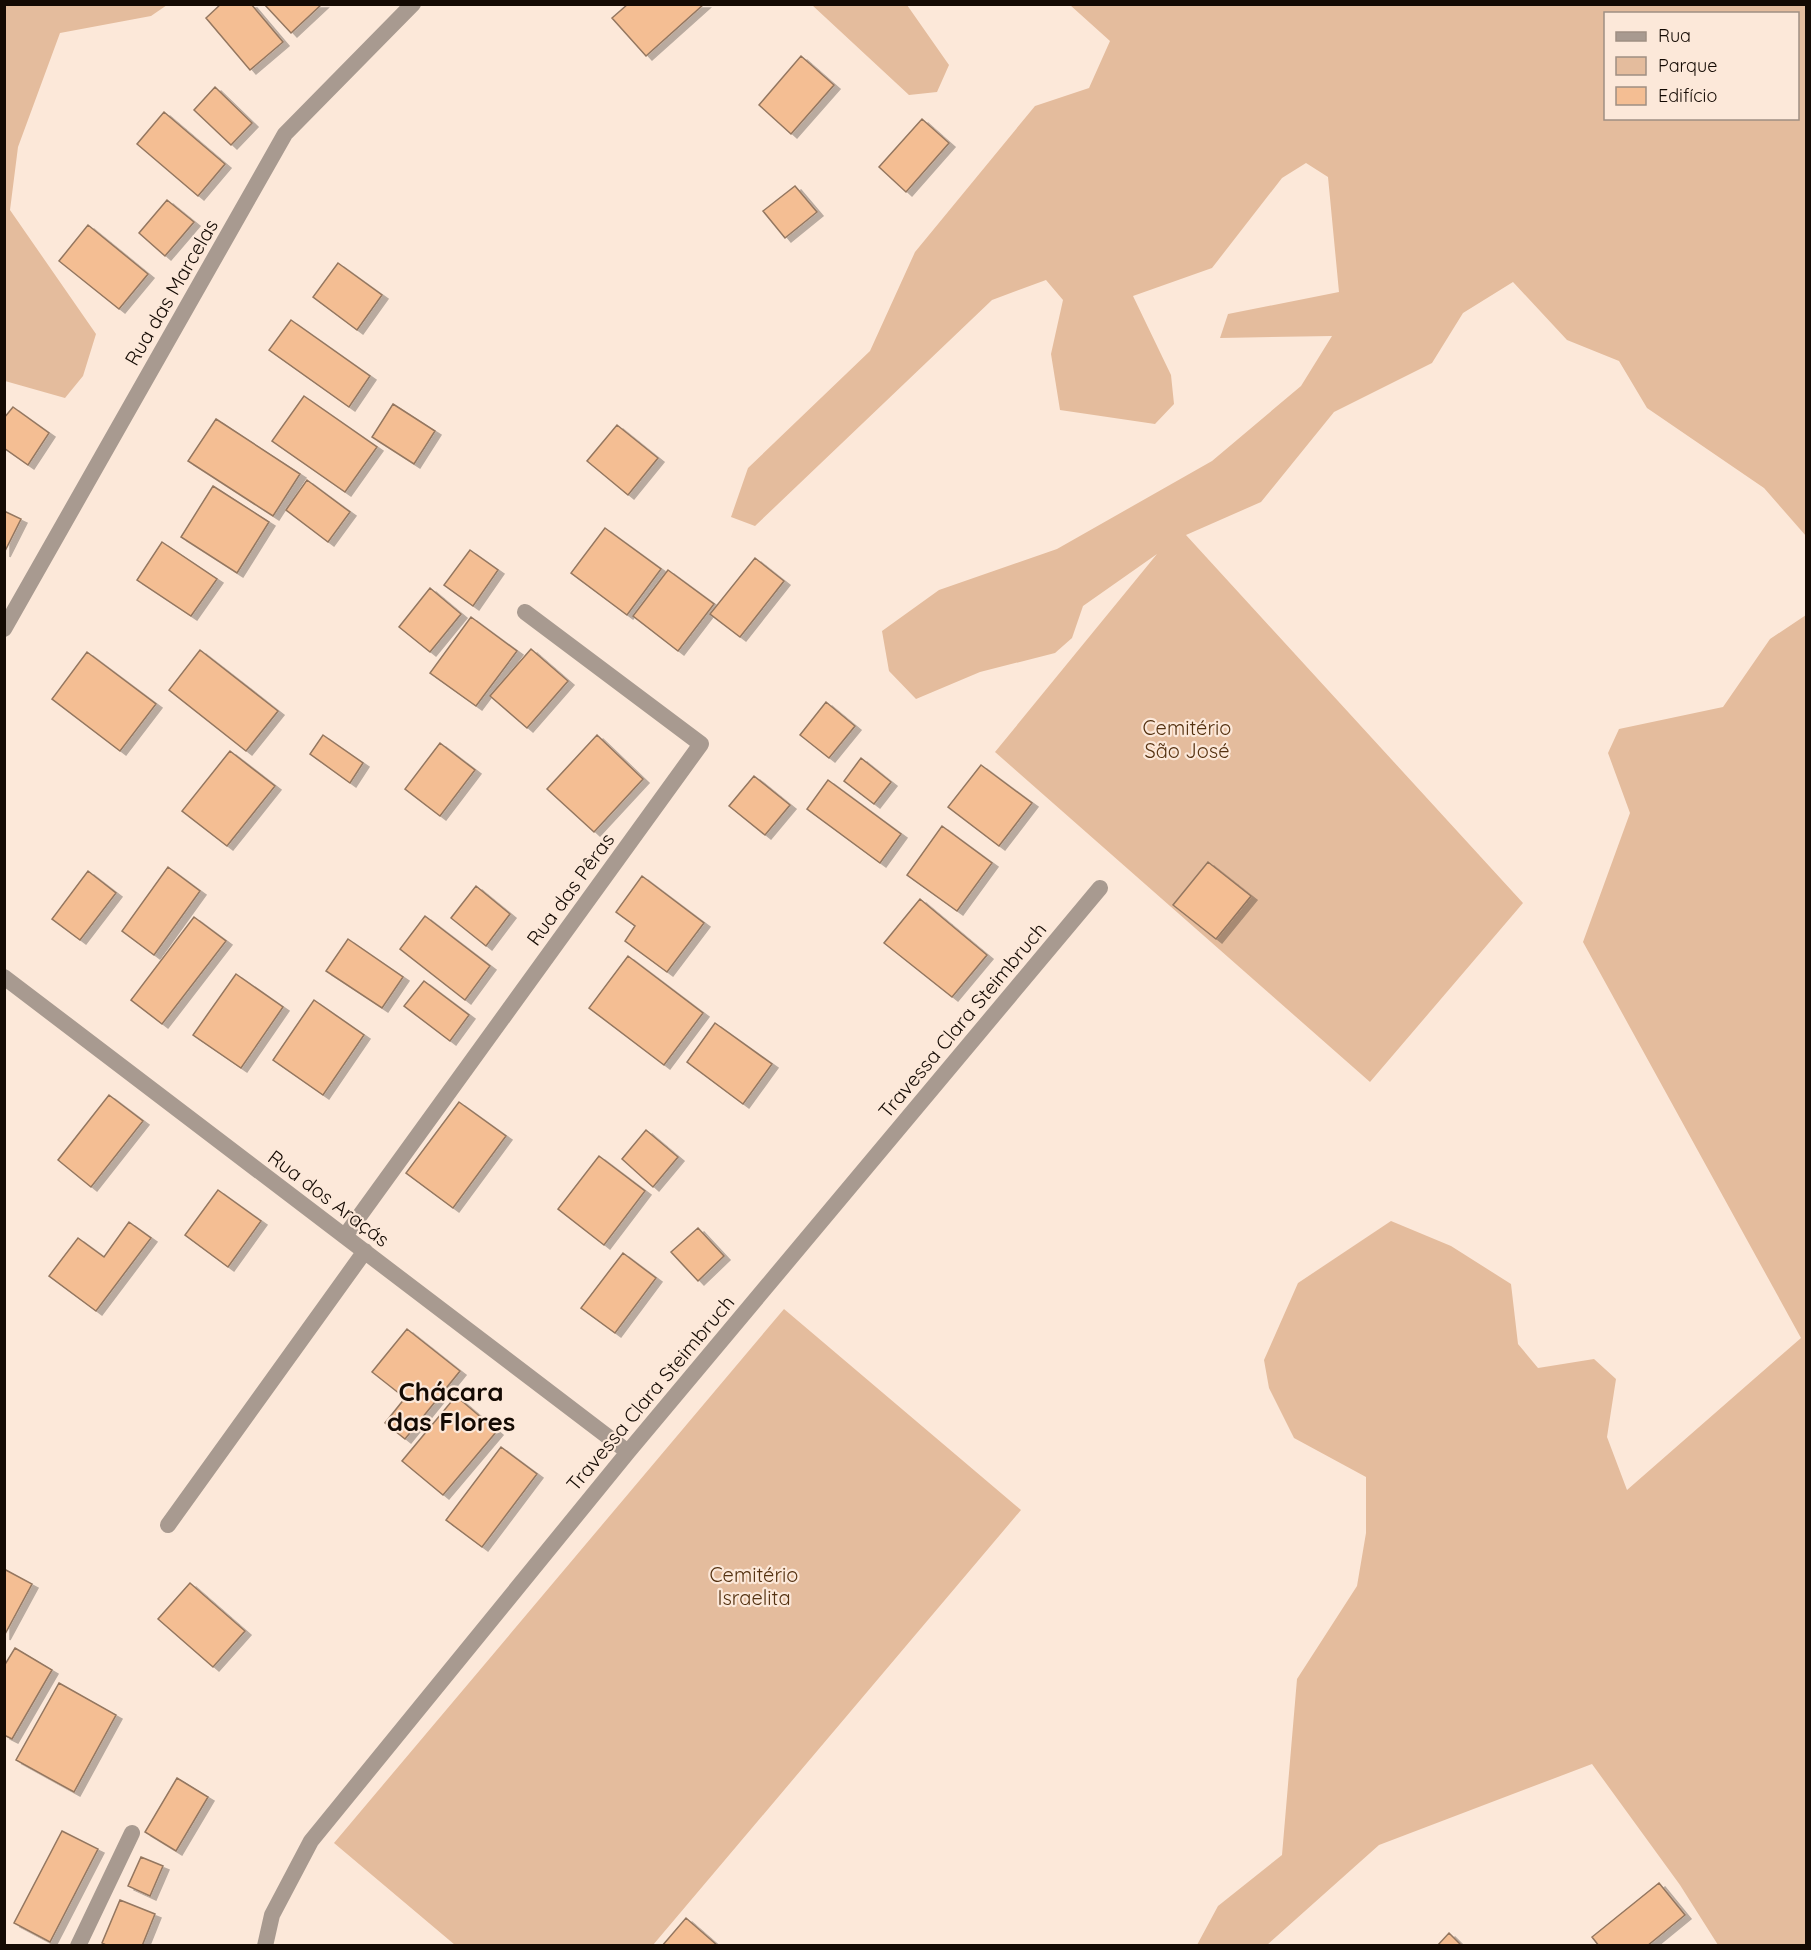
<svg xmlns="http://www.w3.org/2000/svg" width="1811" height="1950" font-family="Quicksand,sans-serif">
<defs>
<filter id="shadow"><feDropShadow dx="6" dy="4" stdDeviation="0" flood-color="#0004"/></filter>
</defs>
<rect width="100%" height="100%" fill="#fce8d9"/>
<path fill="#e4bc9d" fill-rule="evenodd" d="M4 5H167L151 16 60 33 18 147 10 210 96 334 83 376 65 398 5 381Z
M812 5H907L949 65 937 92 909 95Z
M1070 5H1806V536L1764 488 1647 408 1619 361 1567 340 1513 282 1463 313 1432 363 1334 412 1261 502 1186 535 1523 903 1370 1082 995 752 1157 554 1083 606 1072 638 1055 653 980 672 916 699 889 671 882 631 939 590 1057 549 1212 461 1301 386 1332 336 1220 338 1228 314 1339 292 1328 177 1306 163 1282 178 1212 268 1133 296 1171 375 1174 404 1155 424 1060 410 1051 354 1063 300 1046 280 992 300 755 526 731 517 748 468 870 351 915 252 1035 106 1089 88 1110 41ZM1606 14H1798V118H1606Z
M1806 615V1945H1718L1680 1885 1592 1764 1379 1845 1267 1945H1197L1218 1906 1282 1855 1297 1679 1357 1586 1366 1533V1477L1294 1438 1269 1388 1264 1360 1298 1283 1391 1221 1451 1246 1511 1284 1518 1344 1538 1368 1594 1359 1616 1379 1607 1437 1627 1490 1801 1338 1583 942 1630 813 1608 753 1619 729 1723 707 1770 639Z
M784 1309 1021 1510 653 1945H455L334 1843Z"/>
<path fill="#f4be93" stroke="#947760" stroke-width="1.5" filter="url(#shadow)" d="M221 4H251L283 42 250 70 206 18Z
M264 4H322L291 33Z
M628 4H704L646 56 612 18Z
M801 56 834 85 791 134 759 105Z
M215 87 252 123 231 145 194 110Z
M164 112 225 164 198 196 137 144Z
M922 119 949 143 906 192 879 167Z
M795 186 817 212 785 238 763 211Z
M167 200 194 222 165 256 139 233Z
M88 225 148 274 119 309 59 261Z
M338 263 382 295 357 330 313 297Z
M291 320 370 376 349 407 269 350Z
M304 396 377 447 345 492 272 441Z
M393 404 435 431 414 464 372 437Z
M13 407 49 433 28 465 4 448V418Z
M216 419 300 474 273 516 188 461Z
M617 425 658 458 628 495 587 461Z
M307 480 350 512 328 542 286 510Z
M213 486 269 522 237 573 181 537Z
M4 511 21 519 4 553Z
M605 528 661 569 627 615 571 573Z
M162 542 217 579 191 616 137 580Z
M470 550 498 570 473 606 444 585Z
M755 558 784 581 740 637 710 614Z
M668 570 714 604 678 651 633 616Z
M430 588 461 614 430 652 399 627Z
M471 617 517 651 476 706 430 673Z
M531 649 568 681 527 728 490 696Z
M200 650 278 711 246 751 169 690Z
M87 652 156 704 120 751 52 699Z
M826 702 855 726 829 758 800 735Z
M323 735 363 763 350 783 310 754Z
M597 735 643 779 594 832 547 789Z
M440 743 475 770 440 816 405 789Z
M230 751 275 786 227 846 182 811Z
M861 758 891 782 874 804 844 781Z
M981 765 1032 803 999 846 948 807Z
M754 776 790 805 765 835 729 806Z
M828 780 901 834 880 863 807 809Z
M942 826 992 863 957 911 907 875Z
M1208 862 1251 896 1216 939 1173 905Z
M168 867 200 891 154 955 122 931Z
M88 871 116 893 80 940 52 919Z
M642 876 704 923 667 972 625 941 635 926 616 912Z
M476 886 510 914 486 946 451 918Z
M920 899 987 955 952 997 884 943Z
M425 916 490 966 465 1000 400 949Z
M194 917 226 941 162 1024 131 1000Z
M348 939 403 977 382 1008 326 971Z
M628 956 703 1013 664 1065 589 1008Z
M236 974 283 1007 241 1068 193 1035Z
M424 981 469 1015 450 1041 404 1006Z
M314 1000 364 1035 323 1095 273 1060Z
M715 1023 772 1064 743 1104 687 1062Z
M109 1095 143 1121 91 1187 58 1160Z
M459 1102 506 1136 453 1208 406 1173Z
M646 1130 678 1157 653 1187 622 1159Z
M599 1156 645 1191 604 1245 558 1209Z
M218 1190 261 1221 228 1267 185 1235Z
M129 1222 151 1238 96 1311 49 1276 78 1238 104 1257Z
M698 1228 724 1256 698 1281 671 1252Z
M623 1253 656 1278 615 1333 581 1308Z
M407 1329 460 1371 405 1439 385 1423 405 1398 372 1372Z
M456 1396 497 1431 443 1495 402 1461Z
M501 1447 537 1474 482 1547 446 1520Z
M4 1569 32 1584 4 1636Z
M190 1583 245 1631 213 1667 158 1619Z
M15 1648 52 1670 12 1739 4 1735V1666Z
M59 1683 116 1715 74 1792 16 1760Z
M177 1778 208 1797 176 1851 145 1832Z
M62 1831 98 1849 50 1942 14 1923Z
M141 1857 163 1866 150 1896 128 1886Z
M1659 1883 1685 1915 1647 1946H1599L1592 1937Z
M120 1900 155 1914 142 1946H108L102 1943Z
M686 1918 718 1946H662Z
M1449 1933 1462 1946H1437Z"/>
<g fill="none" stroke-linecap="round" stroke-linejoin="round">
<path stroke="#a89a90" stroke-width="16" d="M78 1946 132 1833"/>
<path stroke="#a89a90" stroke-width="16" d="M4 629 285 134 413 4
M4 977 628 1452
M345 1236 701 744 525 612
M168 1525 365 1251
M265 1946 272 1915 311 1841 628 1452 1100 888"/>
</g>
<g text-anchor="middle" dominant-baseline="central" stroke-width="4.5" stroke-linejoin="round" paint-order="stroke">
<g font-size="20" fill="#140a03" stroke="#fce8d9">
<text transform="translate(171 292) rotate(-60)">Rua das Marcelas</text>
<text transform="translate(570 889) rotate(-54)">Rua das Pêras</text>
<text transform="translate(962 1020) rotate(-50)">Travessa Clara Steimbruch</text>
<text transform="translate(329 1198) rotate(37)">Rua dos Araçás</text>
<text transform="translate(650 1393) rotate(-50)">Travessa Clara Steimbruch</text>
</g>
<g font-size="20" fill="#543110" stroke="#fce8d9">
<text x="1187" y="727">Cemitério<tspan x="1187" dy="23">São José</tspan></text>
<text x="754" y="1574">Cemitério<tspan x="754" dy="23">Israelita</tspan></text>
</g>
<g font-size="26" font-weight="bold" fill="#140a03" stroke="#fce8d9">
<text x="451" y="1391">Chácara<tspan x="451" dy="30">das Flores</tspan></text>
</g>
</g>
<rect width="1811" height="1950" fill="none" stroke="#140a03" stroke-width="12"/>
<rect x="1604" y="12" width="195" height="108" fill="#fce8d9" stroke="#9f8f83" stroke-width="1.5"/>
<rect x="1616" y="32" width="30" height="9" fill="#a89a90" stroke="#9f8f83" stroke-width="1.5"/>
<text x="1658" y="42" font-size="18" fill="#140a03">Rua</text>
<rect x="1616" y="57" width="30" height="18" fill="#e4bc9d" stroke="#9f8f83" stroke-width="1.5"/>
<text x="1658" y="72" font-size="18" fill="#140a03">Parque</text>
<rect x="1616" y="87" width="30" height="18" fill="#f4be93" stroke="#9f8f83" stroke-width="1.5"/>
<text x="1658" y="102" font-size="18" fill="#140a03">Edifício</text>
</svg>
